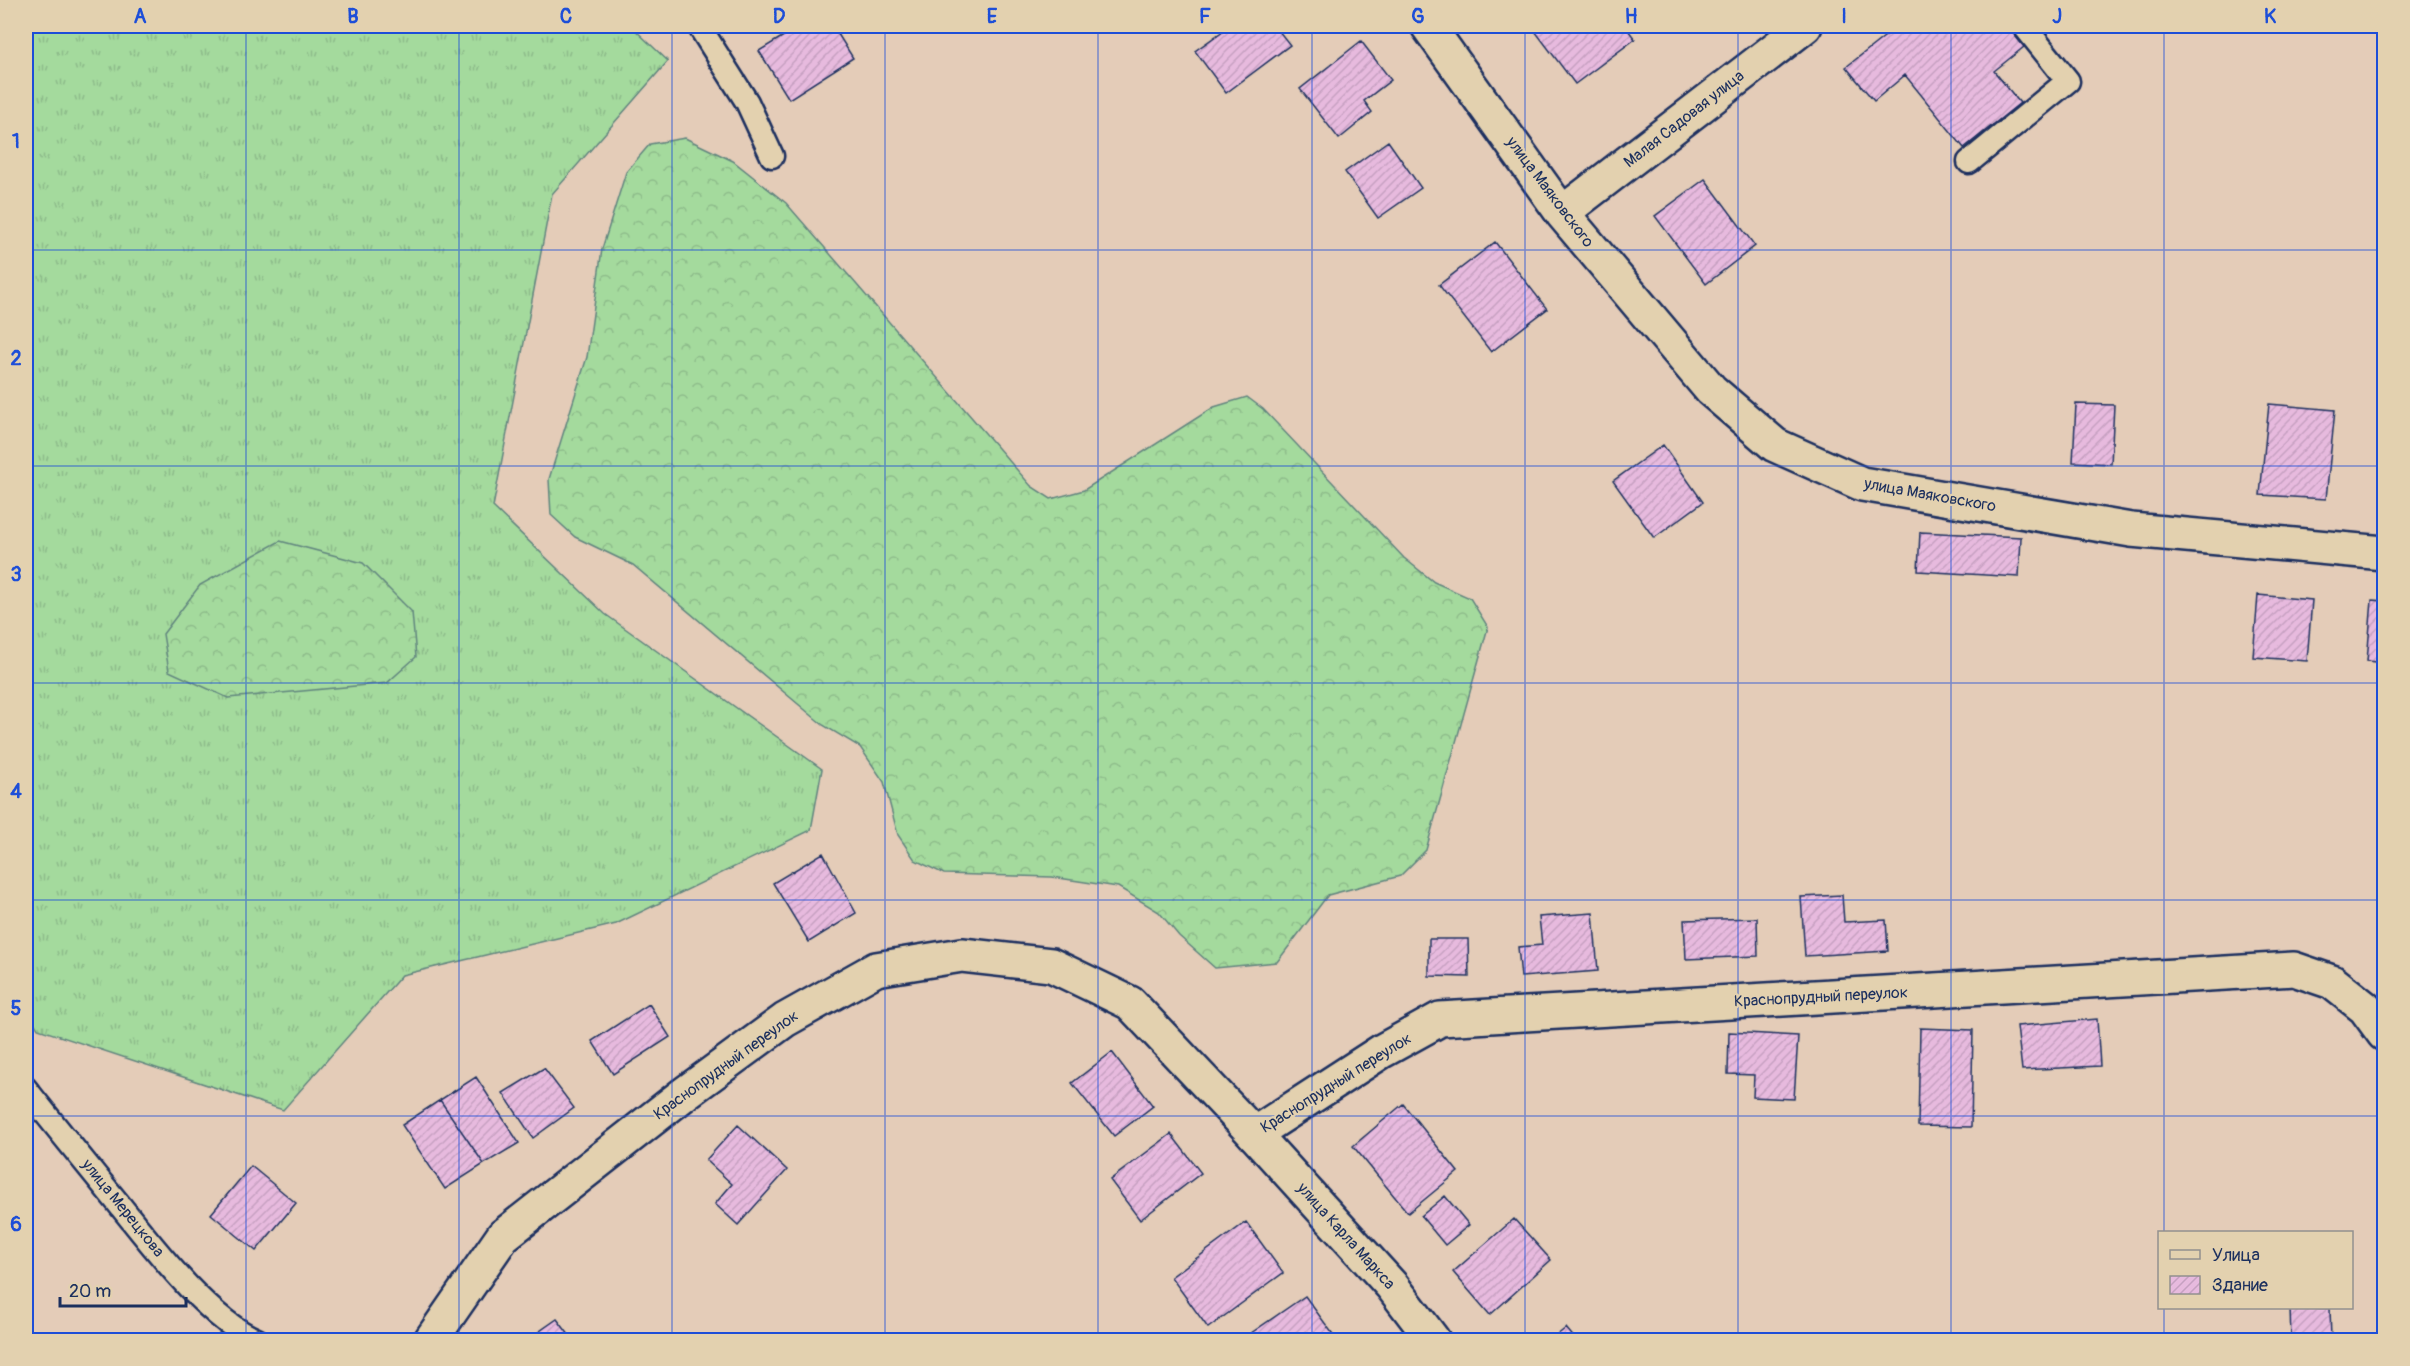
<svg xmlns="http://www.w3.org/2000/svg" width="2410" height="1366" font-family="Pangolin,sans-serif">
<defs>
<pattern id="grass-tufts" width="24" height="20" patternUnits="userSpaceOnUse" patternTransform="scale(1.5)"><rect width="24" height="20" fill="#a4da9d"/><path d="M3 7l-1-3M5 7V3M7 7l1-3M15 17l-1-3M17 17v-4M19 17l1-3" fill="none" stroke="#8dbb8a"/></pattern>
<pattern id="forest-crowns" width="20" height="18" patternUnits="userSpaceOnUse" patternTransform="scale(1.5)"><rect width="20" height="18" fill="#a4da9d"/><path d="M2 6a3 3 0 1 1 6 0M12 15a3 3 0 1 1 6 0" fill="none" stroke="#8dbb8a"/></pattern>
<pattern id="building-hatch" width="6" height="6" patternUnits="userSpaceOnUse" patternTransform="scale(1.5)"><rect width="6" height="6" fill="#e7bade"/><path d="M-1 1l2-2M0 6l6-6M5 7l2-2" fill="none" stroke="#c6a0c1"/></pattern>
</defs>
<rect width="100%" height="100%" fill="#e4ccb8"/>
<filter id="ink" filterUnits="userSpaceOnUse"><feTurbulence type="fractalNoise" baseFrequency=".0167" numOctaves="2"/><feDisplacementMap in="SourceGraphic" scale="12" xChannelSelector="R" yChannelSelector="G"/><feConvolveMatrix kernelMatrix="1 2 1 2 8 2 1 2 1" color-interpolation-filters="sRGB"/></filter>
<g filter="url(#ink)">
<path fill="url(#grass-tufts)" stroke="#60847e" stroke-width="1.5" d="M26 26H631L668 61 552 194 493 507 605 614 822 769 811 830 616 924 402 975 283 1110 38 1029 26 1009Z"/>
<path fill="url(#forest-crowns)" stroke="#60847e" stroke-width="1.5" d="M685 138 733 161 786 203 1031 486 1051 499 1084 490 1214 407 1247 397 1263 409 1404 558 1434 582 1470 598 1488 627 1426 850 1400 876 1328 895 1277 962 1215 968 1179 936 1159 912 1118 887 1052 877 944 874 915 860 898 835 884 782 860 747 823 725 633 565 575 537 551 515 549 479 587 357 602 249 626 172 650 144Z
M280 541 363 563 412 612 416 657 387 683 228 698 169 671 163 634 200 585Z"/>
<path fill="url(#building-hatch)" stroke="#1b2f5e" stroke-width="1.5" d="M800 26H833L853 58 789 99 759 51Z
M1230 26H1275L1290 45 1226 93 1195 51Z
M1542 26H1625L1635 39 1575 84 1535 31Z
M1898 26H2007L2024 47 1994 71 2020 103 1964 148 1905 75 1874 101 1846 67Z
M1361 41 1391 80 1364 101 1372 112 1339 139 1300 89Z
M1388 141 1421 188 1378 218 1345 172Z
M1705 179 1755 246 1706 284 1655 216Z
M1495 242 1547 309 1491 352 1439 285Z
M2076 404 2114 405 2111 464 2073 462Z
M2269 404 2335 410 2326 499 2260 495Z
M1663 445 1703 502 1654 538 1613 481Z
M1920 532 2021 537 2019 577 1918 571Z
M2258 595 2312 600 2307 661 2253 657Z
M2372 600 2384 601V663L2367 661Z
M823 853 856 913 809 942 773 883Z
M1842 895 1844 922 1886 920 1888 951 1805 956 1801 897Z
M1593 913 1598 971 1521 977 1518 947 1542 945 1539 917Z
M1757 918 1758 956 1686 959 1684 920Z
M1429 939H1468L1469 977 1429 976Z
M649 1004 670 1037 613 1074 592 1041Z
M2097 1019 2100 1066 2022 1070 2017 1026Z
M1920 1028 1973 1030 1971 1127 1918 1126Z
M1729 1032 1798 1036 1794 1099 1753 1097 1754 1075 1728 1074Z
M1112 1052 1153 1106 1114 1136 1072 1083Z
M544 1068 574 1108 533 1138 503 1093Z
M476 1077 519 1143 484 1164 440 1100Z
M440 1100 484 1164 445 1189 402 1125Z
M1403 1104 1458 1172 1408 1213 1353 1146Z
M738 1125 787 1170 738 1225 715 1204 732 1184 706 1160Z
M1171 1134 1201 1173 1140 1220 1110 1180Z
M251 1166 296 1203 256 1251 211 1214Z
M1445 1196 1469 1225 1445 1245 1421 1216Z
M1514 1219 1551 1260 1490 1315 1453 1272Z
M1246 1222 1283 1273 1208 1328 1171 1277Z
M1305 1296 1335 1337 1330 1340H1241Z
M2290 1308H2330L2331 1340H2291Z
M557 1319 573 1340H527Z
M1566 1328 1576 1340H1551Z"/>
<g fill="none" stroke-linecap="round" stroke-linejoin="round">
<g stroke="#1b2f5e" stroke-width="27">
<path id="service" d="M699 26 747 102 772 156
M1969 162 2068 81 2024 26
M26 1089C56 1127 87 1165 118 1203 151 1244 209 1321 257 1340"/>
</g>
<g stroke="#1b2f5e" stroke-width="38">
<path id="minor" d="M1428 26 1562 213 1711 390 1775 445 1862 484 2131 530 2384 553
M1562 213 1805 26
M1254 1134 1382 1051 1440 1019 2294 969 2332 982 2365 1008 2384 1034"/>
</g>
<g stroke="#1b2f5e" stroke-width="38">
<path id="tertiary" d="M431 1340 503 1236 684 1094 785 1020 876 969 962 955 1051 965 1130 1003 1254 1134 1392 1286 1433 1340"/>
</g>
<use href="#service" stroke="#e3d1af" stroke-width="22"/>
<use href="#minor" stroke="#e3d1af" stroke-width="33"/>
<use href="#tertiary" stroke="#e3d1af" stroke-width="33"/>
</g>
</g>
<path fill="none" stroke="#1d4ed8" stroke-width="1.5" stroke-opacity="0.55" d="M246 26V1340M459 26V1340M672 26V1340M885 26V1340M1098 26V1340M1312 26V1340M1525 26V1340M1738 26V1340M1951 26V1340M2164 26V1232M26 250H2384M26 466H2384M26 683H2384M26 900H2384M26 1116H2384M2164 1308V1340"/>
<g text-anchor="middle" dominant-baseline="central" stroke-width="4.5" stroke-linejoin="round" paint-order="stroke">
<g font-size="16" fill="#1b2f5e" stroke="#e3d1af">
<text transform="translate(1684 119) rotate(-38)">Малая Садовая улица</text>
<text transform="translate(1550 192) rotate(53)">улица Маяковского</text>
<text transform="translate(1930 495) rotate(10)">улица Маяковского</text>
<text transform="translate(1821 997) rotate(-3)">Краснопрудный переулок</text>
<text transform="translate(726 1065) rotate(-36)">Краснопрудный переулок</text>
<text transform="translate(1336 1083) rotate(-32)">Краснопрудный переулок</text>
<text transform="translate(123 1208) rotate(51)">улица Мерецкова</text>
<text transform="translate(1346 1236) rotate(48)">улица Карла Маркса</text>
</g>
</g>
<rect width="2410" height="1366" fill="none" stroke="#e3d1af" stroke-width="66"/>
<rect x="2158" y="1231" width="195" height="78" fill="#e3d1af" stroke="#93908f" stroke-width="1.5"/>
<rect x="2170" y="1250" width="30" height="9" fill="#e3d1af" stroke="#93908f" stroke-width="1.5"/>
<text x="2212" y="1261" font-size="18" fill="#1b2f5e">Улица</text>
<rect x="2170" y="1276" width="30" height="18" fill="url(#building-hatch)" stroke="#93908f" stroke-width="1.5"/>
<text x="2212" y="1291" font-size="18" fill="#1b2f5e">Здание</text>
<path d="M60 1297v9h126v-9" fill="none" stroke="#1b2f5e" stroke-width="3"/>
<text x="69" y="1297" font-size="18" fill="#1b2f5e" stroke="#e3d1af" stroke-width="4.5" paint-order="stroke">20 m</text>
<rect x="33" y="33" width="2344" height="1300" fill="none" stroke="#1d4ed8" stroke-width="2"/>
<g font-size="20" text-anchor="middle" font-weight="bold" fill="#1d4ed8">
<text x="140" y="23">A</text>
<text x="353" y="23">B</text>
<text x="566" y="23">C</text>
<text x="779" y="23">D</text>
<text x="992" y="23">E</text>
<text x="1205" y="23">F</text>
<text x="1418" y="23">G</text>
<text x="1631" y="23">H</text>
<text x="1844" y="23">I</text>
<text x="2057" y="23">J</text>
<text x="2270" y="23">K</text>
<text x="16" y="148">1</text>
<text x="16" y="365">2</text>
<text x="16" y="581">3</text>
<text x="16" y="798">4</text>
<text x="16" y="1015">5</text>
<text x="16" y="1231">6</text>
</g>
</svg>
